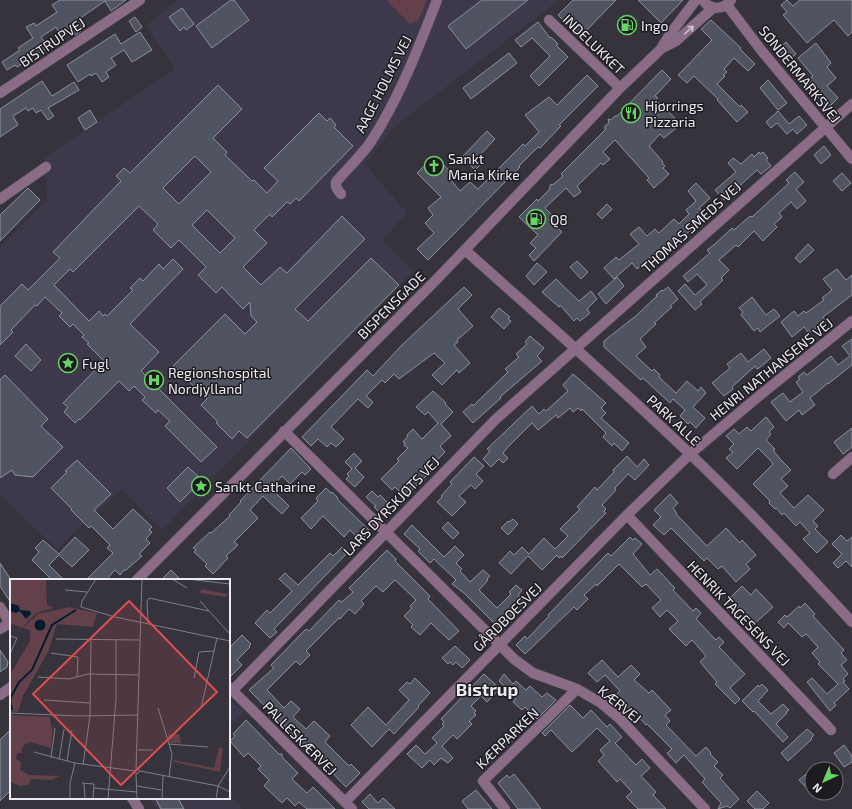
<svg xmlns="http://www.w3.org/2000/svg" width="852" height="809" font-family="'Exo 2',sans-serif">
<rect width="100%" height="100%" fill="#36333d"/>
<path fill="#3e394a" d="M177 0H559L394 127 365 164 407 213 382 240 413 271 162 530 121 489 57 549 5 500 0 494V247L47 200 44 158 175 69 146 26Z
M229 698 244 712 229 727Z
M229 794 242 809H157L150 798H229Z"/>
<path fill="#64404a" d="M386 0H427L418 21 410 24Z"/>
<path fill="#505460" stroke="#8c919d" fill-rule="evenodd" d="M60 0H126L111 11 105 1 79 19 83 25 79 28 81 31 75 35 73 30 62 37 56 27 41 37 48 47 17 67 15 65 7 70 2 62 20 50 18 48 33 38 26 27 34 23 36 26 57 12 52 5Z
M231 0H234L249 20 212 48 196 26Z
M482 0H528L466 49 448 26Z
M573 0H616L580 37 558 15Z
M638 0H683L661 23Z
M787 0 793 6 800 0H852V32L848 36 834 20 807 43 783 15 787 12 781 5Z
M182 8 194 24 186 30 184 27 180 31 169 17Z
M135 17 142 27 136 32 129 21Z
M711 20 741 48 740 49 755 64 748 71 734 58 724 69 727 72 723 75 725 76 717 84 740 107 741 105 748 112 737 122 717 100 718 99 694 76 687 83 678 75 712 40 701 29Z
M538 22 550 38 551 37 558 44 556 45 568 57 539 86 530 76 550 56 532 38 521 47 515 40Z
M140 32 152 50 132 62 124 50 111 58 116 65 106 72 109 77 102 82 96 73 91 76 90 74 78 82 67 65 115 34 121 44Z
M786 42 796 54 788 61 778 49Z
M816 43 831 63 827 67 836 78 827 86 838 98 828 108 805 82 813 76 798 58Z
M509 53 517 63 471 99 463 88Z
M662 70 671 79 655 96 658 98 656 100 681 124 664 138 660 134 649 146 663 162 662 163 665 166 663 168 669 174 654 188 647 180 649 178 615 140 603 152 610 159 603 165 601 163 577 186 581 192 574 197 566 188 545 208 553 216 549 220 562 232 534 261 529 255 536 248 530 243 538 235 519 217 537 199 538 201 548 191 550 188V185L554 184 563 176 561 174 605 130V126L609 123 608 119 611 120 615 116H617Z
M587 75 598 86 559 125 561 126 540 148 538 147 519 166 520 167 428 260 417 249 434 233 425 223 433 215 428 208 441 197 417 173 434 156 454 175 450 179 460 191 470 182 478 189 523 144 525 146 539 132 525 115 549 97 557 105Z
M768 80 787 103 778 110 760 88Z
M42 81 52 96 74 82 79 90 48 108 54 116 48 120 41 110 36 113 33 108 28 111 26 108 13 116 18 125 0 137V109Z
M218 85 242 109 213 138 227 152 225 155 252 181 254 180 267 193 278 181 264 168 319 113 327 121 330 118 336 125 334 127 353 146 299 201 296 198 290 204 287 202 272 217 270 214 254 230 267 243 243 267 261 285 280 267 287 273 342 216 365 239 295 309 308 321 371 258 399 285 247 438 239 431 232 439 216 423 218 422 201 405 207 399 173 366 225 314 245 334 257 322 251 316 250 302 243 309 222 287 216 293 198 275 206 267 179 240 171 248 153 230 158 224 139 206 73 272 70 269 54 285 89 321 99 311 103 316 105 314 107 316 133 290 130 288 140 278 143 281 159 264 163 269 173 259 183 269 130 324 159 352 141 371 217 447 201 462 165 426 170 421 158 410 156 413 142 400 145 397 134 386 129 391 119 381 80 420 79 419 75 423 64 412 68 407 63 403 104 361 87 344 89 343 82 337 84 335 73 324 70 327 59 316 62 313 45 297 37 306 35 305 11 330 13 332 0 345V306L22 284 28 290 60 258 53 252 121 181 116 176 124 168 130 173ZM195 156 211 172 179 204 163 188ZM207 210 235 238 220 253 192 225Z
M90 110 97 122 85 130 78 118Z
M778 111 789 124 799 116 807 125 797 134 793 129 787 134 777 123 771 128 766 122Z
M487 131 495 139 476 159 481 164 475 170 462 157Z
M824 146 831 155 821 164 814 155Z
M759 152 760 154 763 152 768 158 766 160 771 166 761 174 757 170 724 200 715 190 736 172 728 163 733 158 741 164 752 154 754 157Z
M795 172 804 182 796 189 806 201 797 209 791 202 779 213 782 217 774 224 777 227 763 241 754 231 738 247 736 245 719 260 729 270 721 278 723 280 700 302 702 304 695 310 678 291 685 284 695 295 707 285 697 274 688 282 683 276 710 253 707 250 715 244 732 228 734 230 750 216 752 217 789 183 786 180Z
M842 173 851 183 842 191 833 181Z
M696 183 710 198 699 208 705 214 702 216 704 219 661 255 658 251 637 269 632 263 614 279 604 268 616 257 619 260 639 244 630 234 639 227 647 236 655 229 659 233 674 219 679 224 689 214 686 210 696 201 688 191Z
M28 188 40 200 0 241V215Z
M607 204 612 209 602 219 597 214Z
M808 244 814 250 800 263 795 258Z
M577 261 588 272 581 279 570 267Z
M537 263 547 272 534 285 526 276Z
M837 269 846 280 852 275V295L823 317 826 322 818 328 817 327 809 333 804 327 792 337 781 322 794 311 798 316 804 311 806 313 824 300 822 298 832 290 823 279Z
M617 277 624 286 606 304 598 294Z
M556 279 579 301 591 291 597 299 587 309 590 313 580 321 577 318 574 321 560 305 559 307 542 292Z
M464 287 472 295 458 309 473 326 457 340 458 342 454 345 470 363 459 373 457 370 442 385 432 375 445 363 434 353 399 379 394 374 385 383 382 380 366 396 373 402 368 408 358 399 331 427 344 439 336 447 331 443 327 447 318 439 311 446 302 437 367 370 373 376 402 345Z
M668 287 678 299 670 306 672 307 654 323 656 324 640 339 646 347 636 356 652 371 654 369 660 375 659 377 676 393 687 381 698 391 701 387 706 393 693 407 705 418 696 428 690 422 688 424 680 416 685 410 673 399 670 403 643 378 641 380 604 347V341L637 315 657 296 656 295 662 290 663 291Z
M752 297 766 315 774 309 780 316 760 332 758 328 754 331 741 315 743 312 739 308Z
M499 308 510 317 508 319 511 321 504 329 491 317Z
M530 336 544 348 537 356 542 361 500 397 501 398 473 423 463 412 472 404 473 406 508 372 505 369 519 357 516 354 527 344 525 342Z
M852 339V365L828 384V383L810 398 815 405 802 415 799 410 786 421 771 402 783 393 790 402 803 392 796 382 800 379 798 377 804 372 807 375 831 356 838 365 850 356 842 346Z
M26 344 41 360 31 371 15 356Z
M764 349 771 358 759 368 757 369 755 366 732 387 733 389 724 396 712 383 730 368 727 364 741 353 748 362Z
M573 374 606 403 601 408 606 413 601 418 629 443 622 451 614 443 612 446 603 437 606 433 582 409 581 411 578 408 573 412 570 408 558 418 556 415 538 430 532 423 508 447 503 453 508 458 503 463 499 459 491 467 483 459 490 451 487 449 532 406 539 414 544 409 546 411 568 391 563 385Z
M5 375 48 419 41 426 63 447 33 477 15 475 12 470 0 478V380Z
M433 391 446 403 445 404 453 412 441 424 451 436 440 446 445 452 430 467 433 469 405 497 395 487 392 490 381 479 399 461 397 459 408 448 404 445 405 443 403 442 408 436 407 435 413 429 422 439 438 423 428 412 425 415 416 407Z
M766 417 774 427 769 432 771 434 766 440 775 449 773 450 780 459 791 470 781 479 788 486 780 493 794 508 808 495 824 510 813 521 818 526 815 529 828 542 817 553 803 539 810 533 800 522 796 526 784 513 782 515 776 508 775 509 769 503 770 501 753 484 773 464 771 461 758 448 737 469 726 458 733 452 729 449 734 444 726 436 734 429 739 434 747 427 751 431Z
M852 428V447L843 454 834 442Z
M291 448 311 469 305 475 302 472 290 484 282 476 271 488 289 506 282 514 263 496 250 510 258 518 234 542 238 545 226 556 228 558 213 574 205 566 207 564 194 552 196 550 193 548 210 532 211 533 230 516 229 515 241 502 240 501Z
M354 453 362 461 355 468 364 477 355 487 346 479 349 476 347 474 352 469 345 462Z
M627 456 637 467 644 459 649 465 635 480 628 474 615 488 616 490 602 505 606 509 604 511 606 513 562 558 561 556 559 558 557 555 542 570 528 556 511 574 499 563 510 551 514 555 522 547 529 554 544 538 555 549 568 536 560 529 580 509 577 507 595 487 597 490 614 472 613 470Z
M474 457 484 466 476 474 483 481 475 489 471 485 459 496 466 502 452 516 437 502 442 497 441 496 452 484 450 482Z
M77 460 111 494 94 510 113 529 133 509 152 527 149 530 152 532 146 539 150 543 139 554 142 556 126 570H124L120 575 115 570 106 580H86L113 553 107 548 110 545 91 526 89 528 71 510 72 509 51 488 67 472 65 471Z
M188 467 202 480 180 502 167 488Z
M326 488 331 493 332 492 338 498 337 499 370 531 360 541 350 530 344 537 323 516 311 529 301 518 318 501 316 498Z
M372 491 378 497 380 495 392 507 383 516 374 507 376 506 366 497Z
M670 494 678 503 673 508 676 512 677 515 707 546 726 528 740 543 742 540 756 555 746 564 750 569 736 582 722 566 718 569 707 558 704 561 671 528 664 535 653 525 661 517 654 510Z
M513 519 518 524 508 535 501 528 508 521 509 522Z
M448 522 459 533 453 539 442 528Z
M412 525 444 557 455 546 464 555 456 563 462 569 460 571 470 582 483 570 490 576 487 579 488 580 479 590 497 608 511 594 509 592 516 585 522 590 518 595 525 601 499 628 464 593 452 584 456 580 434 559 430 563 418 551 420 549 404 534Z
M841 535 847 541 852 537V567L846 561 838 568 833 563 842 554 832 544Z
M75 537 89 550 72 567 59 555 49 565 64 580H52L32 560 39 552 35 548 43 540 59 554Z
M630 537 633 540 635 538 642 544 633 554 650 575 657 569 675 588 673 590 693 611 696 608 701 613 696 619 716 640 719 637 724 642 719 647 745 674 730 688 740 699 735 704 715 684 717 682 700 662 706 656 692 640 686 646 669 629 678 621 667 610 660 617 652 608 661 600 646 584 642 587 619 564 597 586 596 584 584 595 588 599 577 610 574 607 525 654 516 645 525 636 527 639 549 616 548 615 603 558 608 553 611 556Z
M342 547 348 552 274 629 277 632 270 638 255 623 267 610 270 613 292 591 279 579 285 573 298 585 330 553 333 556Z
M387 550 396 559 395 561 430 596 428 599 459 631 449 640 431 623 420 635 411 627 413 625 404 616 412 608 410 606 416 600 395 580 383 592 376 586 361 601 364 604 355 614 349 609 340 619 339 618 306 651 310 655 300 665 296 661 267 690 284 708 291 701 300 709 293 717 306 729 314 721 330 736 325 742 349 766 351 764 360 773 346 787 321 761 324 758 311 746 307 749 249 690 274 668 271 665 302 633 306 629 309 631 339 600 342 602 353 592 349 588Z
M0 563 11 580V603L0 586Z
M171 570 181 580H161Z
M742 586 751 595 756 589 773 607 753 625 729 599Z
M805 603 815 614 813 616 844 650 841 653 847 660 841 665 848 674 843 679 845 681 843 682 849 689 834 703 836 705 830 711 807 682 812 678 827 694 838 684 818 664 820 662 812 653 818 647 806 634 802 637 788 623 784 628 778 622 785 615 787 617 799 606 800 608Z
M242 635 251 644 249 646 250 647 237 660 242 665 229 678V648Z
M455 646 470 660 462 668 456 662 453 665 450 662 448 664 442 658Z
M0 650 8 662 7 667 0 672Z
M602 660 618 677 631 665 640 674 634 680 649 693 652 690 671 710 665 715 670 721 666 725 696 756 706 747 711 753 710 754 718 762 714 766 723 775 720 778 739 799 730 808 727 806 718 809 721 803 702 782 705 779 684 755 676 763 667 753 672 749 647 724 646 725 633 711V712L615 696 620 691 605 675 597 682 588 673Z
M484 674 500 689 487 702 481 696 471 706 476 711 474 713 476 715 469 721 472 724 457 739 453 735 442 746 453 758 448 763 441 758 434 765 430 760 422 768 407 754 416 745 425 754 437 743 432 738 444 726 442 724 444 722 441 719Z
M504 674 513 684 516 681 526 690 530 686 542 697 547 693 556 700 537 719 525 707 522 710 513 702 516 698 499 681Z
M415 678 430 693 418 706 419 707 394 734 389 729 372 747 351 725 368 707 386 725 409 700 399 690 407 682 410 684Z
M762 684 768 690 758 701 771 714 783 704 789 710 786 712 787 713 776 724 788 737 783 742 754 711 753 712 742 701 758 685 759 687Z
M570 705 583 718 591 710 607 727 610 724 622 737 615 743 636 765 642 759 650 768 641 776 656 792 653 795 666 809H638L626 797 632 792 620 779 617 782 598 761 604 755 600 750 610 741 597 728 572 752 551 730 545 736 542 733Z
M246 720 279 754H282V757L298 773 292 779 307 793 313 787 335 809H307L299 802 295 806 287 798 282 803 264 786 269 780 258 769 261 766 248 753 244 757 230 741 235 736 233 734Z
M11 729V790L0 801V740Z
M807 729 814 735 811 738 812 739 788 761 781 753Z
M844 745 852 756V762L844 767 834 753Z
M812 769V794L799 780Z
M514 774 533 798 541 809H518L498 783 507 775 509 778Z
M476 790 492 809H468L462 801Z
M757 791 769 803 763 809H755L747 801Z
M370 794 378 803 383 798 395 809H369L362 802Z
M155 798H178L184 809H161Z"/>
<g fill="none" stroke-linecap="round" stroke-linejoin="round">
<g stroke="#53505a" stroke-width="11">
<path id="minor" d="M703 0C710 11 724 10 731 0
M727 5 761 50 852 159
M549 20 620 88
M662 47 670 34 696 0
M0 93 140 0
M341 194C338 190 335 188 336 182 347 169 360 157 370 143 399 99 418 49 437 0
M0 199 46 167
M465 250C541 318 617 384 690 454 746 507 799 565 852 622
M284 431 514 659 533 673 577 689 601 703 620 719 705 809
M833 474 852 457
M627 515 831 730
M137 580 435 281 620 88 662 48 676 41 713 8
M0 607 11 625
M0 629 10 623
M229 687 352 809
M232 691 496 419 852 104
M0 695 11 687
M132 798 139 809
M345 802 627 515 690 454 759 396 852 321
M505 809 483 781 577 689"/>
</g>
<use href="#minor" stroke="#8a6c86" stroke-width="10"/>
</g>
<defs><path id="oneway-shaft" d="M-6 0H5M1.5-3L5.5 0L1.5 3" fill="none" stroke-width="1.6" stroke-linecap="round" stroke-linejoin="round"/></defs>
<use stroke="#cfc5d2" href="#oneway-shaft" transform="translate(689 30) rotate(-42)"/>
<defs>
<g id="fuel-ring" transform="scale(1)"><circle r="9.5" fill="#1d1b20" stroke="#67d466" stroke-width="1.5"/><path d="M-5.5-6h7V0h2V4h1.3V-2.5L3-4.5l.8-.8L6-3V5H2.5V1h-1V6h-7ZM-4.2-4.7v3.2H.2V-4.7Z" fill="#67d466"/></g>
<g id="restaurant-ring" transform="scale(1)"><circle r="9.5" fill="#1d1b20" stroke="#67d466" stroke-width="1.5"/><path d="M-5-6h1v4h1v-4h1v4h1v-4h1v5L-1.5 .5V6h-2V.5L-5-1ZM5-6V6H3V1.5H1.5Q1.5-4 5-6Z" fill="#67d466"/></g>
<g id="church-ring" transform="scale(1)"><circle r="9.5" fill="#1d1b20" stroke="#67d466" stroke-width="1.5"/><path d="M-1.2-6h2.4v3.5h3.3v2.4h-3.3V6h-2.4V-.1h-3.3v-2.4h3.3Z" fill="#67d466"/></g>
<g id="sight-ring" transform="scale(1)"><circle r="9.5" fill="#1d1b20" stroke="#67d466" stroke-width="1.5"/><path d="M0-6L1.8-2.2L6-1.7L2.9 1.2L3.7 5.4L0 3.3L-3.7 5.4L-2.9 1.2L-6-1.7L-1.8-2.2Z" fill="#67d466"/></g>
<g id="hospital-ring" transform="scale(1)"><circle r="9.5" fill="#1d1b20" stroke="#67d466" stroke-width="1.5"/><path d="M-5-5h3v3.5h4V-5h3V5h-3V1.5h-4V5h-3Z" fill="#67d466"/></g>
</defs>
<g fill-rule="evenodd">
<use href="#fuel-ring" x="627" y="25"/>
<use href="#restaurant-ring" x="631" y="113"/>
<use href="#church-ring" x="434" y="166"/>
<use href="#fuel-ring" x="536" y="219"/>
<use href="#sight-ring" x="68" y="363"/>
<use href="#hospital-ring" x="154" y="380"/>
<use href="#sight-ring" x="201" y="486"/>
</g>
<g text-anchor="middle" dominant-baseline="central" stroke-width="3" stroke-linejoin="round" paint-order="stroke">
<g font-size="14" fill="#edebf2" stroke="#1d1b20" text-anchor="start">
<text x="641" y="25">Ingo</text>
<text x="645" y="105">Hjørrings<tspan x="645" dy="16">Pizzaria</tspan></text>
<text x="448" y="158">Sankt<tspan x="448" dy="16">Maria Kirke</tspan></text>
<text x="550" y="219">Q8</text>
<text x="82" y="363">Fugl</text>
<text x="168" y="372">Regionshospital<tspan x="168" dy="16">Nordjylland</tspan></text>
<text x="215" y="486">Sankt Catharine</text>
</g>
<g font-size="14" fill="#edebf2" stroke="#1d1b20">
<text transform="translate(52 42) rotate(-34)">BISTRUPVEJ</text>
<text transform="translate(594 44) rotate(44)">INDELUKKET</text>
<text transform="translate(800 74) rotate(51)">SØNDERMARKSVEJ</text>
<text transform="translate(383 84) rotate(-63)">AAGE HOLMS VEJ</text>
<text transform="translate(691 227) rotate(-42)">THOMAS SMEDS VEJ</text>
<text transform="translate(391 305) rotate(-45)">BISPENSGADE</text>
<text transform="translate(771 369) rotate(-39)">HENRI NATHANSENS VEJ</text>
<text transform="translate(674 420) rotate(43)">PARK ALLE</text>
<text transform="translate(391 506) rotate(-46)">LARS DYRSKJØTS VEJ</text>
<text transform="translate(739 613) rotate(46)">HENRIK TAGESENS VEJ</text>
<text transform="translate(507 617) rotate(-45)">GÅRDBOESVEJ</text>
<text transform="translate(620 704) rotate(39)">KÆRVEJ</text>
<text transform="translate(300 738) rotate(45)">PALLESKÆRVEJ</text>
<text transform="translate(507 738) rotate(-44)">KÆRPARKEN</text>
</g>
<g font-size="18" font-weight="bold" fill="#edebf2" stroke="#1d1b20">
<text x="487" y="689">Bistrup</text>
</g>
</g>
<g transform="translate(10 579)">
<rect width="220" height="220" fill="#36333d"/>
<path d="M0 0H36L37 26 44 29 26 34 12 49 0 44ZM191 10 217 15 216 18 190 14ZM59 28 87 34 83 48 47 45 38 73 13 117 8 133 0 132V96L20 62V51L13 49 28 35ZM0 136 40 138 41 148 43 149 41 169 20 163 14 166 11 171 13 174H7L6 180 11 183 10 191 19 196 50 197 41 201 21 200 18 206 10 207 0 203ZM158 155H169L171 164H160ZM209 168 213 169 210 193 164 183V181L204 189Z" fill="#64404a"/>
<path d="M0 24 9 27 10 31 20 32 21 35 16 40 10 32 6 34 0 32ZM24.5 46a5.5 5.5 0 1 1 11 0a5.5 5.5 0 1 1-11 0Z" fill="#011d2d"/>
<path fill="none" stroke="#011d2d" stroke-width="2" d="M2 131 0 120 9 103 22 91 42 46 66 31"/>
<path fill="none" stroke="#7f7d85" stroke-width="1" d="M86 0 72 22 71 28 105 38 220 62M162 0 177 9M177 0 220 5M55 11 77 13M190 22 220 55M138 44 137 22 139 19 199 32M0 57 7 59 0 75M46 60 129 61M41 74 68 78 67 98M28 98 59 100 78 95 128 96M184 99 189 73 204 72M34 121 80 124M148 129 162 175 159 198M191 129 207 59M0 134 68 137 127 136M159 165 198 168M128 171H143M24 173 65 184 125 192 127 195 130 192 127 190 125 192M41 179 45 149M49 181 54 150M57 182 62 151M73 186 80 137 81 60M126 190 132 0M130 192 208 207 220 213M126 195 127 220M72 204 84 205 83 220M74 204 75 219M127 207 151 211M84 209 127 213M60 220V204L65 184M98 220 106 120V61M152 220 153 197M206 220 208 207 220 188"/>
<path fill="#db4f50" fill-opacity="0.15" stroke="#db4f50" stroke-width="2" d="M119 22 207 113 111 206 23 115Z"/>
<rect width="220" height="220" fill="none" stroke="#edebf2" stroke-width="2"/>
</g>
<g transform="translate(824 781) rotate(224)"><circle r="19" fill="#1d1b20" stroke="#706e74"/>
<path d="M0-3L7 15L0 10L-7 15Z" fill="#67d466"/>
<text y="-6" font-size="11" font-weight="bold" text-anchor="middle" fill="#edebf2">N</text>
</g>
</svg>
